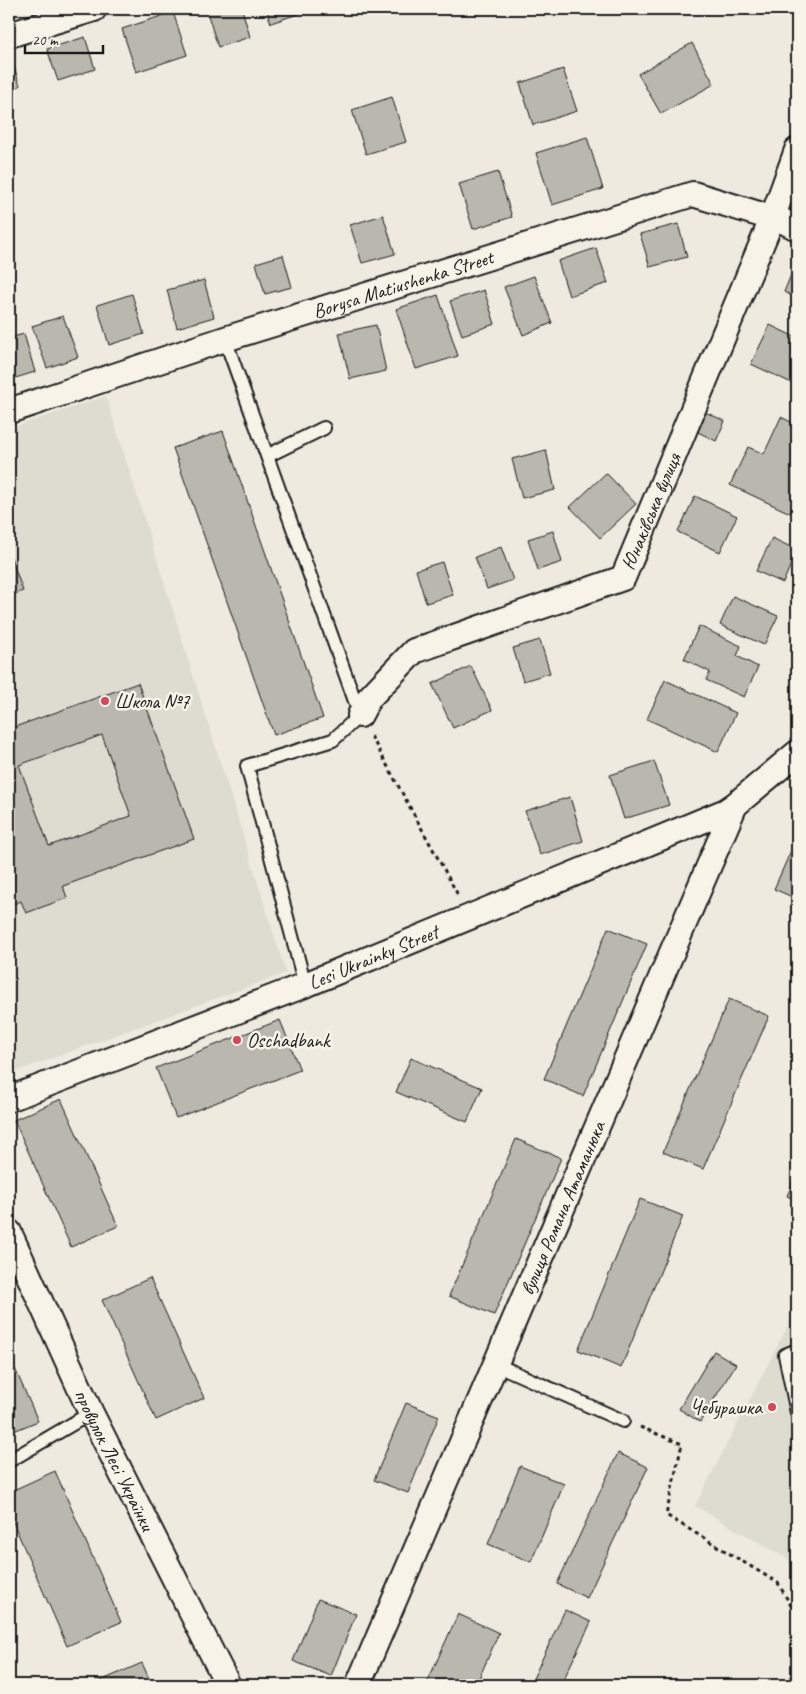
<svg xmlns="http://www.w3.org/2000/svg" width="806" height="1694" font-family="Caveat,sans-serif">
<rect width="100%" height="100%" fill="#eeeae0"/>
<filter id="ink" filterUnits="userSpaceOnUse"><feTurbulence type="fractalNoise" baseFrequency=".02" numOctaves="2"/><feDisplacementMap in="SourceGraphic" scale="10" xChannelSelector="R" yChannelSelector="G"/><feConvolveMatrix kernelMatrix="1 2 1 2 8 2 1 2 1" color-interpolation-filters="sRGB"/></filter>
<g filter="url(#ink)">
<path fill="#dedbd1" d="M106 396 286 973 9 1074V429Z
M797 1308V1563L796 1564 695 1506Z"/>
<path fill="#bab7af" stroke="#1c1c1c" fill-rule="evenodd" d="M206 9H242L250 37 218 47Z
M266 9H309L310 10 271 23Z
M173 12 187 55 136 72 122 29Z
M85 37 95 69 58 81 47 49Z
M692 43 714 84 661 114 638 74Z
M9 53H10L20 86 9 90Z
M563 69 577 111 533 125 520 83Z
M392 97 406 142 366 154 352 110Z
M587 137 603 189 552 205 536 153Z
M498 172 512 217 473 229 459 184Z
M383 215 395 254 362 263 350 225Z
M678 224 687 257 650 267 640 234Z
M596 248 608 283 569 296 558 261Z
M283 255 292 287 265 294 256 263Z
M797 260V298L784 292Z
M534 276 552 323 523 335 504 287Z
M204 280 214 317 177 328 167 290Z
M484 290 495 324 462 335 450 301Z
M132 294 144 334 109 345 97 305Z
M438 295 458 356 416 369 396 309Z
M63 316 78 357 47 368 32 326Z
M376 325 386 371 350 379 339 333Z
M770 325 797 338V382L796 385 751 364Z
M24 334 35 372 9 380V338Z
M705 412 725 421 716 441 696 431Z
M781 417 797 425V498L790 513 730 485 748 447 764 454Z
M223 431 323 718 274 735 173 448Z
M546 450 555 490 522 498 512 459Z
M606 473 636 504 600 538 570 507Z
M695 496 737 516 720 552 678 532Z
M553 531 562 562 538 570 528 539Z
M772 538 797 550 783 583 756 571Z
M501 547 513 580 487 589 475 557Z
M9 552 23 591 9 596Z
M442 562 453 595 426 603 416 570Z
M733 596 778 616 764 645 720 625Z
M699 626 741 646 737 656 758 667 744 697 706 680 710 672 684 659Z
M540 640 550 673 523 681 513 648Z
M471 666 492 710 453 728 432 684Z
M665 680 736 713 718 752 647 719Z
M138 683 194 839 63 886 67 898 26 913 21 901 9 906V729ZM102 735 131 816 49 846 19 765Z
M654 761 669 805 624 819 610 775Z
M570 797 583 841 540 855 525 811Z
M797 837V899L774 889Z
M608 928 647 944 583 1096 544 1079Z
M729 999 769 1016 703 1169 663 1152Z
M280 1020 300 1070 176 1118 156 1068Z
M411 1058 482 1088 467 1122 396 1092Z
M61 1099 118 1226 71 1247 14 1120Z
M516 1139 561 1158 494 1315 449 1296Z
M797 1173V1200L787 1196Z
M640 1199 683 1216 621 1368 578 1350Z
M150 1278 204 1398 156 1420 102 1300Z
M714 1351 736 1364 700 1422 679 1409Z
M9 1355 38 1421 9 1433Z
M406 1403 439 1416 408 1493 374 1480Z
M618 1453 648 1467 587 1598 557 1584Z
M520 1466 564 1484 531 1562 488 1544Z
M55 1471 121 1622 67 1646 9 1513V1492Z
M318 1599 356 1614 331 1676 293 1661Z
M565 1610 591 1622 561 1685H530Z
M458 1614 499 1633 476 1685H426Z
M142 1663 152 1685H91Z"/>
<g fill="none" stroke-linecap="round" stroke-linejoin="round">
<g stroke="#1c1c1c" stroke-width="16">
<path id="service" d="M225 339 360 715 333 740 247 766 305 985
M267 456 324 428
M797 1350 785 1355 797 1413
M495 1364 623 1421
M9 1461 91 1413"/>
</g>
<g stroke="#1c1c1c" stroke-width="28">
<g id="minor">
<path d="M9 35 94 9"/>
<path id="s1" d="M9 411 225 339 693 194 785 222 797 228"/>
<path id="s2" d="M360 715 369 698 414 651 623 578 772 219 797 150"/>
<path id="s3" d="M9 1099 305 985 726 811 735 805"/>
<path id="s4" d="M9 1232 91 1413 228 1685"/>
<path id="s5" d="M358 1685 735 805 797 753"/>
</g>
</g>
<path stroke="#1c1c1c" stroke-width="3" stroke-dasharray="4 4" stroke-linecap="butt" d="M371 736 458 895
M640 1427 682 1444 666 1515 778 1583 797 1616"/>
<use href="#service" stroke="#f7f3e8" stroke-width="12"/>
<use href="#minor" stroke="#f7f3e8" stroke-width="24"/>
</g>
</g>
<g fill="#d1495b" stroke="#f7f3e8" stroke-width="2">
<circle cx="105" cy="701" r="5"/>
<circle cx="237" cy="1040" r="5"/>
<circle cx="772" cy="1407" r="5"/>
</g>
<g text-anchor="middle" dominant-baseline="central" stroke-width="5" stroke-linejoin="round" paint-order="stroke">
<g font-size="20" fill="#1c1c1c" stroke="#f7f3e8">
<text stroke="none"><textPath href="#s1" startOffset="414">Borysa Matiushenka Street</textPath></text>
<text stroke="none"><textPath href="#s2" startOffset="378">Юнаківська вулиця</textPath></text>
<text stroke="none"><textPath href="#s3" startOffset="391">Lesi Ukrainky Street</textPath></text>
<text stroke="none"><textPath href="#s5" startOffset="519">вулиця Романа Атаманюка</textPath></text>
<text stroke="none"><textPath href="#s4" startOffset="251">провулок Лесі Українки</textPath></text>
</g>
<g font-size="20" fill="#1c1c1c" stroke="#f7f3e8" text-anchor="start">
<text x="115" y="701">Школа №7</text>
<text x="247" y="1040">Oschadbank</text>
<text x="762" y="1407" text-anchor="end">Чебурашка</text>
</g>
</g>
<rect width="806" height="1694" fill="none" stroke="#f7f3e8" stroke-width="30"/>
<rect x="15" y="15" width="776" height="1664" fill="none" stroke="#1c1c1c" stroke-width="2" filter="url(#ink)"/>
<path d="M25 45v8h78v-8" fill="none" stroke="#1c1c1c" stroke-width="2.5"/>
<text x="32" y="45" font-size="15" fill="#1c1c1c" stroke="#f7f3e8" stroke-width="4" paint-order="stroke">20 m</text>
</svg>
